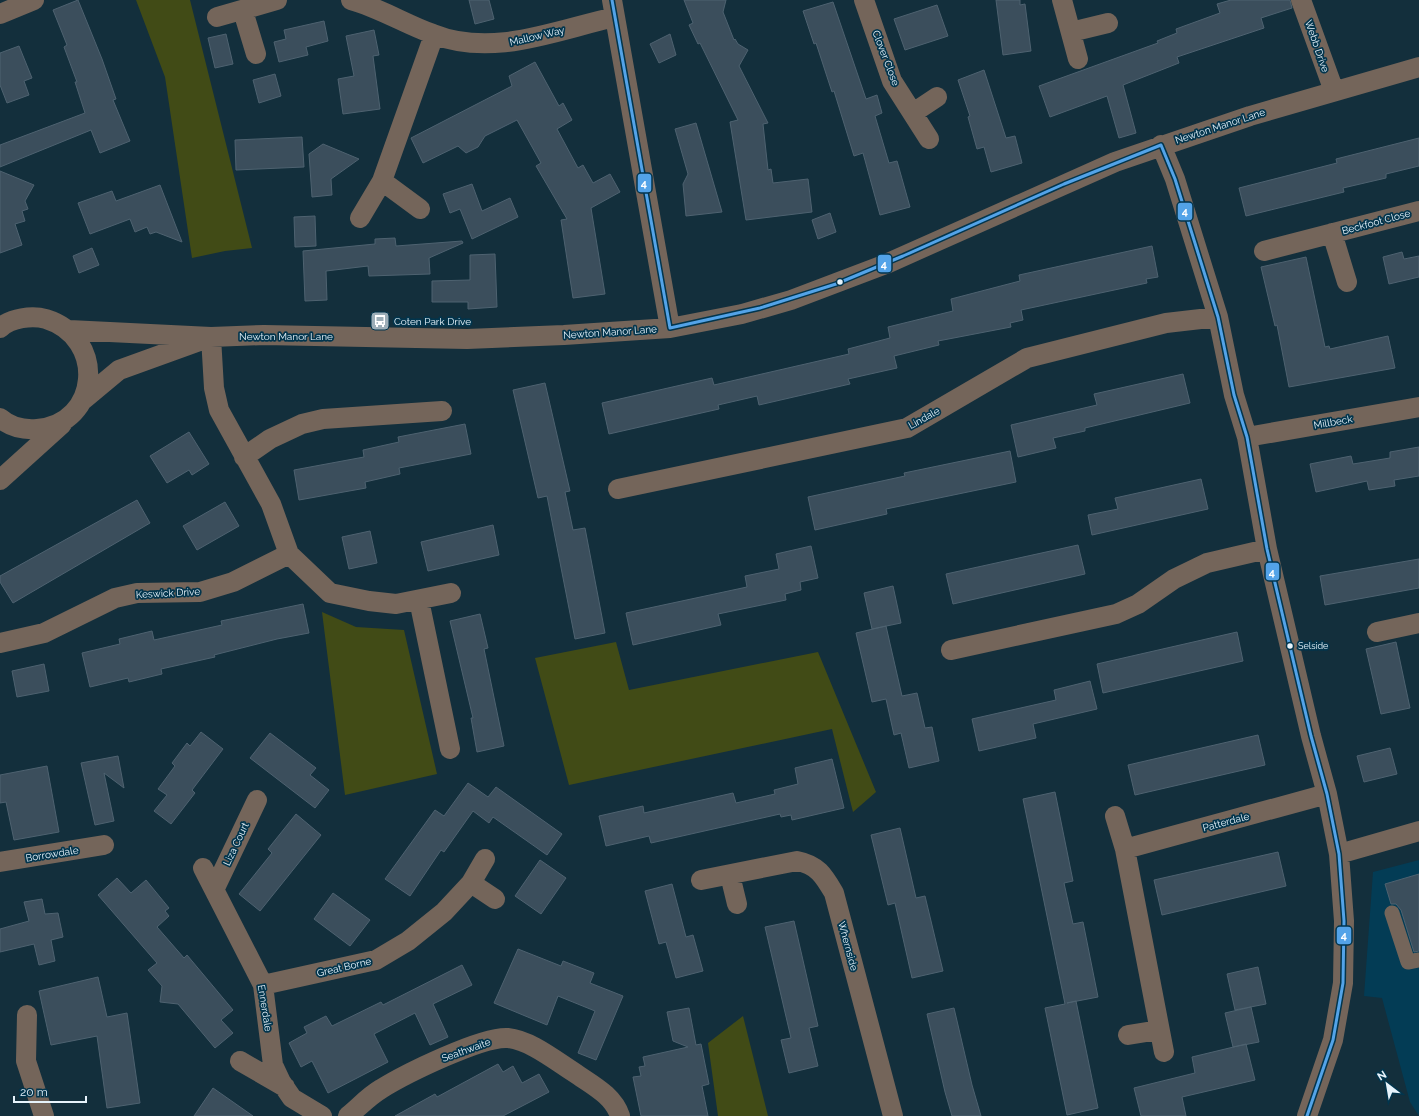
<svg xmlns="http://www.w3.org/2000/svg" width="1419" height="1116" font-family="Raleway,sans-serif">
<rect width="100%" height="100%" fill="#132f3c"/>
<path fill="#033c55" d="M1419 860V1116L1410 1102 1382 998 1364 996 1373 872Z"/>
<path fill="#414b16" d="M136 0H190L252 248 225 251 192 258 165 77Z
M322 612 356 627 404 630 437 774 345 795Z
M616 642 629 690 818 652 876 792 853 812 832 729 569 785 535 658Z
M743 1016 768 1116H718L708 1043Z"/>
<path fill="#3b4e5c" stroke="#4e6270" d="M78 0 102 59 116 99 113 100 130 141 100 153 91 130 0 167V145L85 113 75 82H77L64 47 67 45 53 10Z
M469 0H489L494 19 475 24Z
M684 0H726L723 12 734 40 735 39 738 44 748 50 739 66 768 123 763 124 768 170 771 169 773 183 808 179 812 212 746 220 730 122 738 120 700 43 698 44 689 25 693 23Z
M996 0H1020V5L1025 4 1031 51 1003 55Z
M1231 0H1290L1292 8 1261 18 1264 28 1177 57 1179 63 1123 85 1136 133 1119 138 1107 96 1050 117 1039 86 1158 43 1157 41 1177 33 1176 29 1220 13 1217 4Z
M833 2 866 99 877 95 882 113 875 116 889 163 897 161 910 207 880 215 863 153 854 156 834 91 832 92 816 43 814 44 803 11Z
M937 5 948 36 905 50 894 19Z
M324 21 328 41 306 47 308 55 279 62 274 42 286 39 284 30Z
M374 30 379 55 373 56 380 109 343 114 338 79 354 76 346 36Z
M226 34 233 64 215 68 208 38Z
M670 34 676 55 659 63 650 44Z
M19 46 32 78 24 81 29 95 7 103 0 85V53Z
M535 62 559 106 563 103 572 120 557 129 578 168 583 165 593 183 610 174 620 192 591 208 605 294 573 298 561 220 567 219 536 166 541 163 517 120 485 136 478 147 466 153 458 146 423 163 411 138 512 86 509 76Z
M984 70 1006 138 1015 136 1022 163 991 172 984 147 977 149 968 117 970 116 958 80Z
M275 74 281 96 259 103 253 80Z
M696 123 722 212 686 216 683 184 688 174 675 129Z
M302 137 304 167 236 170 235 140Z
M1419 138V166L1386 174V178L1343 188 1344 192 1246 216 1239 188 1337 163 1336 159Z
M323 144 359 159 331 179 332 195 312 197 309 154Z
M0 171 34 185 25 201 28 209 22 211 25 221 15 224 22 245 0 253Z
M472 184 482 211 510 198 518 217 472 239 460 209 450 213 443 194Z
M160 185 182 242 156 232 150 234 147 227 135 232 130 219 90 234 78 203 112 191 116 201Z
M830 213 836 232 818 239 812 220Z
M315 216 316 246 295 247 294 217Z
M395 238 396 246 462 241 463 243 429 258 430 274 369 276 368 266 326 271 327 300 305 301 303 251 375 244V239Z
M1152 246 1158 277 1146 279 1147 283 1021 310 1023 320 1010 323 1011 327 938 341 939 345 894 356 897 368 848 379 850 384 759 405 757 396 718 405 719 409 609 434 602 403 712 378 714 385 849 354 848 349 890 338 888 327 953 311 951 299 1020 281 1019 275Z
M92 248 99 265 79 273 73 256Z
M1402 252 1404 259 1419 256V277L1389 284 1383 257Z
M495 254 497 307 468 309V302H432V281L470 280V255Z
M1306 257 1325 347 1329 346 1330 349 1388 336 1395 368 1289 387 1277 325 1275 326 1261 267Z
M1183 374 1190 403 1085 428V431L1053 438 1056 448 1018 457 1011 425 1097 405 1094 394Z
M545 383 570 491 565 492 573 530 585 528 605 633 575 639 547 496 538 498 513 390Z
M465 424 471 454 399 468 400 474 365 482 366 488 299 500 294 470 364 457 363 450 399 442 398 437Z
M189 432 209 464 192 475 189 470 167 483 150 456Z
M1419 447V476L1394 480 1395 486 1369 490 1367 481 1316 492 1310 464 1351 456 1353 464 1390 458V452Z
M1010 451 1016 482 886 509 887 514 815 530 808 497 905 476 904 473Z
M1201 479 1208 509 1092 535 1088 515 1118 509 1115 498Z
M137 500 150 523 13 603 0 582V576Z
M225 502 239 526 197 550 183 526Z
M493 525 499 555 428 571 421 542Z
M370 531 377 563 349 569 342 537Z
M1078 545 1085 574 953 604 946 574Z
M811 546 818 578 800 582 801 590 785 594 786 600 718 614 721 625 633 645 626 613 747 587 745 576 779 569 776 554Z
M1419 559V588L1325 605 1320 576Z
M893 586 901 623 872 629 864 593Z
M303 604 309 633 277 639 214 655 215 657 161 669 162 674 129 682 128 678 90 687 82 653 120 644 119 639 152 631 154 640 222 625 221 621Z
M480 614 488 648 484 649 504 746 477 752 471 718H473L450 621Z
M886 626 902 696 917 693 925 728 932 727 939 761 909 768 901 733 894 735 886 699 872 702 856 633Z
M1237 632 1243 661 1103 693 1097 664Z
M1396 642 1410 708 1381 714 1366 649Z
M44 664 49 691 17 697 12 671Z
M1090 681 1097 709 1033 724 1036 738 979 751 972 719 1056 700 1054 690Z
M201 732 223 749 192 790 195 793 171 824 154 811 167 795 158 789 175 766 172 763 187 743 190 746Z
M270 733 316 768 310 775 329 790 315 808 250 758Z
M1258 735 1265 765 1135 795 1128 765Z
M1390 748 1397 774 1364 782 1357 756Z
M118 756 124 788 104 773 114 821 95 825 81 763Z
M832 759 844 808 792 820 791 815 781 817 780 814 651 843 649 836 606 846 599 816 643 806 644 813 733 793 736 803 775 794 774 790 798 784 795 768Z
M47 766 59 832 14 840 6 802 0 803V775Z
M468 783 488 797 496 787 562 834 547 855 493 817 489 823 473 811 444 852 441 850 410 896 385 879 435 810 444 816Z
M1055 792 1073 881 1064 883 1073 924 1083 922 1098 997 1067 1003 1076 1001 1098 1108 1067 1115 1045 1008 1065 1004 1023 799Z
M296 814 321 835 260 911 239 894 272 853 268 849Z
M900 828 916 898 925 896 943 971 912 978 895 903 888 905 871 835Z
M1278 852 1286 886 1162 915 1154 880Z
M540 860 566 878 541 914 515 896Z
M1419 874V951L1414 952 1401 910 1396 904H1391L1385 884Z
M117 878 131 893 146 880 169 908 165 911 169 916 157 927 184 958 187 955 233 1010 221 1020 233 1033 215 1048 178 1004 160 1002 162 986 148 970 157 963 98 895Z
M672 884 686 937 693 935 703 971 676 978 666 942 659 944 645 891Z
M333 893 370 920 350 946 314 919Z
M42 899 45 914 58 913 63 937 51 940 55 961 39 965 34 944 0 952V929L29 921 24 902Z
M794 921 818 1026 809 1028 818 1066 789 1073 781 1040 791 1038 765 927Z
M518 949 561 966 563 961 594 973 590 983 623 996 596 1060 578 1053 595 1011 558 996 547 1025 494 1003Z
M462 965 472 985 433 1004 448 1037 430 1045 415 1013 374 1034 388 1062 328 1093 312 1061 301 1067 289 1043 307 1033 304 1027 326 1016 332 1026 381 1002 383 1005Z
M1258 967 1266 1004 1235 1010 1227 974Z
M98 977 107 1017 127 1013 140 1103 107 1108 97 1036 51 1045 39 991Z
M1251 1007 1259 1042 1233 1047 1225 1013Z
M689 1008 696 1045 701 1044 709 1084 702 1086 708 1116H641L633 1077 641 1076 639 1067 645 1066 643 1057 688 1047 673 1041 667 1012Z
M954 1008 972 1085 981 1116H952L945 1092 927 1014Z
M1246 1044 1255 1080 1182 1097 1186 1116H1141L1134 1088 1195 1073 1192 1057Z
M498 1064 503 1072 513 1066 522 1083 539 1074 549 1092 503 1116H395L435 1094 437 1097Z
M213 1088 253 1116H194Z"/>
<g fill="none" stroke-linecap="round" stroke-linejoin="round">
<path stroke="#74655a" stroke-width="15" d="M1392 913 1408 962 1419 960"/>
<path stroke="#74655a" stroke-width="20" d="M351 0C380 8 405 24 433 34 493 58 556 30 615 17
M612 0 670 328
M864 0 892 81 929 139
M1062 0 1078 59
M1301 0 1334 91
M243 11 256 54
M0 14 34 0
M217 17 277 0
M1071 32 1108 23
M913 113 937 97
M1161 145 1175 179 1218 317 1234 395 1247 437 1267 549 1311 736 1327 794 1339 854 1344 921 1343 983 1333 1040 1307 1116
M382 181 420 209
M360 218 382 181 434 35
M1332 233 1347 282
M1264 251 1419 211
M0 328C11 318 32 315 46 319 107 338 100 424 37 429 24 430 10 427 0 418
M69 330 211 337 264 335 467 339 564 335 670 328 742 314 791 300 886 264 1115 162 1250 116 1419 67
M211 337 214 388 219 410 271 504 289 554
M83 400 119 370 202 340
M1247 437 1419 407
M244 457 270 439 302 424 323 419 442 411
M0 480 62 424
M618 489 907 428 1027 358 1166 323 1218 317
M419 600 450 749
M1377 632 1419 623
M0 643 44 633 115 598 137 593 200 592 233 582 289 554 330 593 369 601 396 604 451 593
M951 650 1116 614 1138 604 1174 579 1207 563 1267 549
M1115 816 1125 849 1164 1052
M1125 849 1327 794
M1339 854 1419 831
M0 862 104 845
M203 868 263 985 273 1065 281 1082 292 1098 322 1116
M730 875 737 904
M701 880 797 861C818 865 824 876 834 893L893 1116
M471 883 495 899
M215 888 257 800
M263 985 376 960 408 941 444 912 471 883 485 859
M27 1015 26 1061 44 1116
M1128 1035 1159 1030
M240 1061 285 1087
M348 1116C359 1107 369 1096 381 1089 405 1074 482 1036 508 1038 530 1040 556 1061 575 1073 592 1085 613 1095 620 1116"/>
<g stroke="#02354d" stroke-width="6">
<path id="bus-1" d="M612 0 670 328 760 308 836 284 903 256 1064 184 1161 145 1175 179 1218 317 1234 395 1247 437 1267 549 1311 736 1327 794 1339 854 1344 921 1343 983 1333 1040 1307 1116"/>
</g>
<use href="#bus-1" stroke="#53a3e8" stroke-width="3"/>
</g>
<defs>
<g id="bus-square" transform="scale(1)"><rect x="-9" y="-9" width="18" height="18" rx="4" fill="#9daeb8" stroke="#02354d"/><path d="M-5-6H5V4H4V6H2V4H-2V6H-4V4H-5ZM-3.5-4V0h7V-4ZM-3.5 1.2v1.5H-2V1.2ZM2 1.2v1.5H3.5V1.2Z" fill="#fff"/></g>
</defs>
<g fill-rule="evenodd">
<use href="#bus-square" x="380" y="321"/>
</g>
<g fill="#e7f3fb" stroke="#02354d" stroke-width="1.5">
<circle cx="840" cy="282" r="3.5"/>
<circle cx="1290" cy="646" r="3.5"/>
</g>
<g text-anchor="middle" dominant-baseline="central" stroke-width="3.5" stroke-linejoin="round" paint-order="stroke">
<g font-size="9" fill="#e7f3fb" stroke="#02354d" text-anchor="start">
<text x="1298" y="646">Selside</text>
</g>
<g font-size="10" fill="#e7f3fb" stroke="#02354d">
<text transform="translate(537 36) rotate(-13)">Mallow Way</text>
<text transform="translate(1317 46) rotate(71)">Webb Drive</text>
<text transform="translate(886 58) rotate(69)">Clover Close</text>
<text transform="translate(1220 126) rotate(-18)">Newton Manor Lane</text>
<text transform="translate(1376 222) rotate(-15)">Beckfoot Close</text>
<text transform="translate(610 332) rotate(-4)">Newton Manor Lane</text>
<text x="286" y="336">Newton Manor Lane</text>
<text transform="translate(924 418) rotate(-29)">Lindale</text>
<text transform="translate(1333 422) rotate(-10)">Millbeck</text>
<text transform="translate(168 593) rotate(-3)">Keswick Drive</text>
<text transform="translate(1226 822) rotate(-15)">Patterdale</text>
<text transform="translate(236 844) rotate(-65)">Liza Court</text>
<text transform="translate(52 854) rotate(-9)">Borrowdale</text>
<text transform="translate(848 946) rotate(75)">Whernside</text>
<text transform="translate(344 967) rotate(-13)">Great Borne</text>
<text transform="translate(265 1008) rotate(81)">Ennerdale</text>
<text transform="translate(466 1050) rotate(-20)">Seathwaite</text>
</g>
<g font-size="10" fill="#e7f3fb" stroke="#02354d" text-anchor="start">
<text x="394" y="321">Coten Park Drive</text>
</g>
</g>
<g stroke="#02354d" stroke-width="1.5">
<rect x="637" y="173" width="15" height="20" rx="4" fill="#53a3e8"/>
<rect x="1177" y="202" width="16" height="19" rx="4" fill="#53a3e8"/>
<rect x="877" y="254" width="15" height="19" rx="4" fill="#53a3e8"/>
<rect x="1265" y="562" width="15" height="19" rx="4" fill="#53a3e8"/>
<rect x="1336" y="926" width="16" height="19" rx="4" fill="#53a3e8"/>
</g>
<g font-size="11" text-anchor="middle" font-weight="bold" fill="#fff">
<text x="644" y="187">4</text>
<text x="1185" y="215">4</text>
<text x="884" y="268">4</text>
<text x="1272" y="576">4</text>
<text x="1344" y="939">4</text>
</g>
<g transform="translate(1387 1084) rotate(329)" stroke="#02354d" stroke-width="3" paint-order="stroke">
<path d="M0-3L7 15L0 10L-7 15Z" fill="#e7f3fb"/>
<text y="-6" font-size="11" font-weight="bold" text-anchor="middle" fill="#e7f3fb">N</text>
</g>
<path d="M14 1096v6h72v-6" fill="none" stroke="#e7f3fb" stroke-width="2"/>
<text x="20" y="1096" font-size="12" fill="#e7f3fb" stroke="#02354d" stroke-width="3" paint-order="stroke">20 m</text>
</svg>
